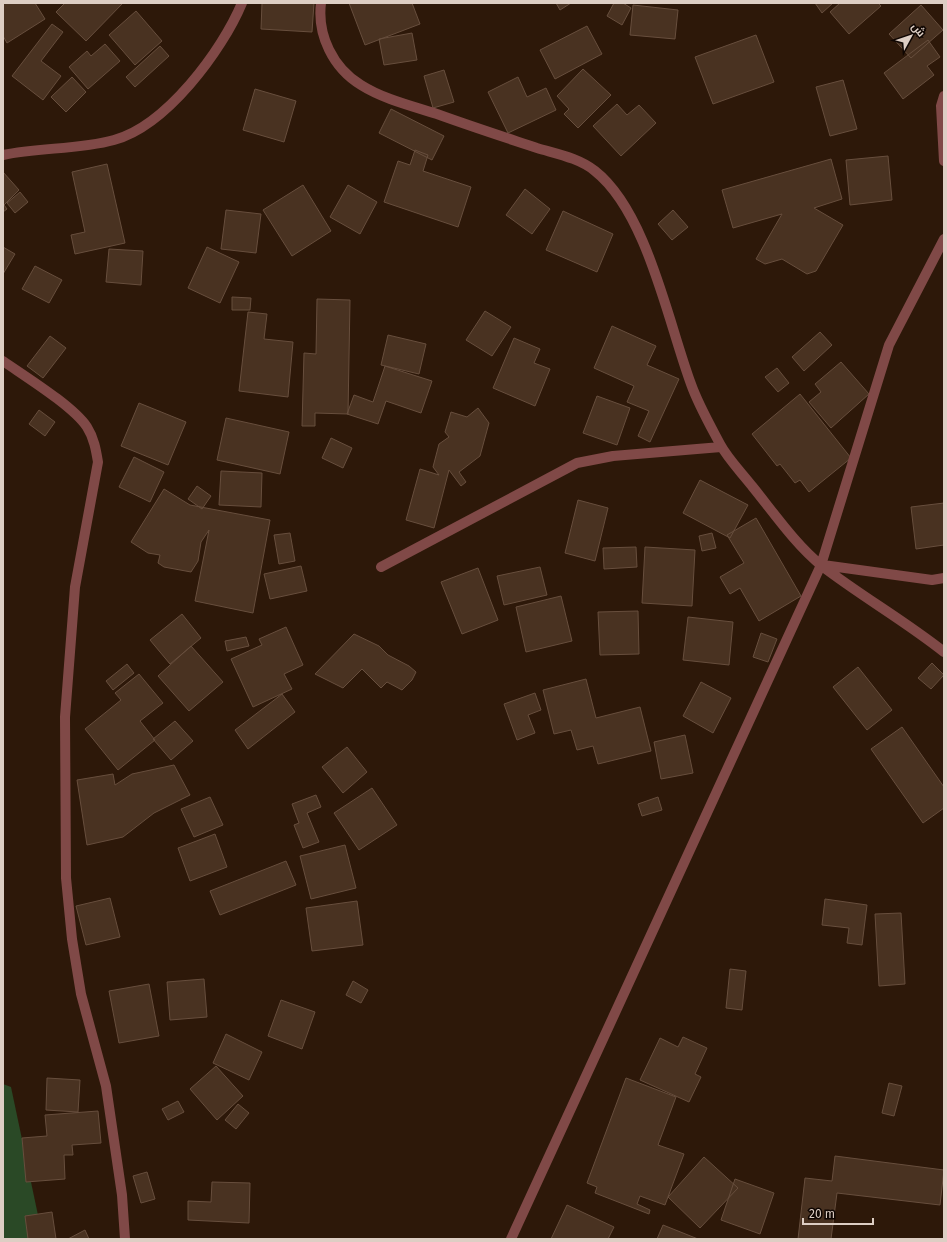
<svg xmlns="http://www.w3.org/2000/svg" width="947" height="1242" font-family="'Fira Sans',Cairo,sans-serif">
<rect width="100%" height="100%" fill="#2d1809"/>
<path fill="#2a4926" d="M3 1084 11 1087 43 1239H3Z"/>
<path fill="#493221" stroke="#674e3d" d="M3 3H35L45 19 7 43 3 36Z
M65 3H123L86 41 56 12Z
M262 3H314L312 32 261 29Z
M349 3H412L420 24 365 45Z
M556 3H571L560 10Z
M614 3H623L631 8 622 25 607 16Z
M815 3H833L822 13Z
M840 3H878L881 6 849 34 830 12Z
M633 5 678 10 675 39 630 35Z
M921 5 943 30 911 58 889 34Z
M136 11 162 41 135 65 109 35Z
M52 24 63 32 41 61 61 76 43 100 12 76Z
M587 26 602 54 555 79 540 50Z
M412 33 417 60 384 65 379 39Z
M756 35 774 82 713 104 695 57Z
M928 40 940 57 927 66 934 75 903 99 884 73Z
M105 44 120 61 88 89 69 67 87 51 91 56Z
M160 46 169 56 135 87 126 77Z
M583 69 611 95 578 128 564 114 569 109 557 96Z
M444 70 454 102 433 108 424 76Z
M72 77 86 92 66 112 51 97Z
M518 77 527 97 546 88 556 110 508 133 488 92Z
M843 80 857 129 830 136 816 87Z
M255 89 296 101 284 142 243 130Z
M617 104 627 115 639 105 656 123 621 156 593 126Z
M391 109 444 136 432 160 379 133Z
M415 150 428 155 423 171 471 187 458 227 384 202 398 161 410 165Z
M888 156 892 200 850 205 846 160Z
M831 159 842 199 814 208 843 225 816 271 807 274 782 259 765 264 756 259 782 214 733 228 722 190Z
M107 164 125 243 75 254 71 235 85 232 72 172Z
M3 172 19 190 4 205 7 209 3 212Z
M303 185 331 231 292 256 263 210Z
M348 185 377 202 360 234 330 217Z
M525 189 550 209 532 234 506 215Z
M20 192 28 202 15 213 7 203Z
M226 210 261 214 256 253 221 249Z
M673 210 688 227 672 240 658 224Z
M563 211 613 234 597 272 546 250Z
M3 247 15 254 3 274Z
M207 247 239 262 220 303 188 288Z
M109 249 143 251 141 285 106 282Z
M35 266 62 280 49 303 22 289Z
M232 297 251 298 250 310H232Z
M317 299 350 300 348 414 315 413V426H302L304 353 316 354Z
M485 311 511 327 492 356 466 340Z
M248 312 267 314 264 339 293 342 288 397 239 391Z
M612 326 656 346 647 365 679 379 650 442 638 436 649 411 627 402 634 386 594 368Z
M820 332 832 345 804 371 792 357Z
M388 335 426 344 419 374 381 365Z
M50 336 66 348 43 378 27 366Z
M514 338 540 349 534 363 550 369 535 406 493 388Z
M841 362 869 394 831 428 809 402 821 392 815 384Z
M385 366 432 381 421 413 386 401 378 424 347 414 354 395 373 402Z
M777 368 789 383 778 392 765 377Z
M800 394 851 458 809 492 800 480 795 483 780 464 777 466 752 434Z
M597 396 630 408 617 445 583 433Z
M139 403 186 422 168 465 121 446Z
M478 408 489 423 480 456 459 472 466 482 461 486 449 470 434 528 406 520 420 469 439 475 433 467 439 444 449 437 445 432 451 412 467 417Z
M39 410 55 422 45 436 29 424Z
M226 418 289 432 280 474 217 460Z
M331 438 352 448 343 468 322 458Z
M134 457 164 472 150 502 119 487Z
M221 471 262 473 261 507 219 505Z
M700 480 748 505 730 538 683 513Z
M197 486 211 496 202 509 188 499Z
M164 489 190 505 270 520 253 613 195 601 209 530 201 542 198 561 191 572 164 567 158 563 160 555 148 553 131 542Z
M578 500 608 508 595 561 565 553Z
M944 503V545L916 549 911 507Z
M756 518 801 596 759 621 740 588 730 594 720 577 744 563 727 535Z
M290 533 295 561 279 564 274 535Z
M712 533 716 548 702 551 699 536Z
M636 547 637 567 604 569 603 548Z
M645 547 695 550 692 606 642 603Z
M301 566 307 591 270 599 264 574Z
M540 567 547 595 504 605 497 576Z
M478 568 498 620 462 634 441 582Z
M561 596 572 641 526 652 516 607Z
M638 611 639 654 600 655 598 612Z
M182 614 201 638 170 664 150 640Z
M688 617 733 622 729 665 683 660Z
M286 627 303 665 284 674 292 689 253 707 231 659 262 645 259 639Z
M761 633 777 639 768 662 753 657Z
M354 634 379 646 388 655 409 666 416 672 412 680 402 690 387 682 381 688 362 669 343 688 315 674Z
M246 637 249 646 227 651 225 641Z
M191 646 223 682 189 711 158 676Z
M932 663 944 675 931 689 918 678Z
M127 664 134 673 113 690 106 681Z
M858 667 892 710 867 730 833 687Z
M139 674 163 703 140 721 155 740 118 770 85 729 121 700 115 693Z
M586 679 596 718 640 707 651 751 598 764 593 746 577 750 571 730 554 734 543 690Z
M701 682 731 698 713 733 683 716Z
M535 693 541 710 528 715 535 733 517 740 504 704Z
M282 694 295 712 248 749 235 730Z
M175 721 193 741 171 760 153 739Z
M902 727 944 787V808L923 823 871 749Z
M685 735 693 773 661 779 654 742Z
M347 747 367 772 343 793 322 767Z
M174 765 190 795 154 813 123 837 87 845 77 780 113 774 115 785 132 774Z
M372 788 397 825 359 850 334 813Z
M316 795 321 807 307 813 319 842 303 848 294 825 299 823 292 804Z
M210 797 223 825 194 837 181 809Z
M658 797 662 810 642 816 638 804Z
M215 834 227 867 190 881 178 848Z
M345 845 356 888 311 899 300 856Z
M286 861 296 885 220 915 210 891Z
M110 898 120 937 86 945 76 906Z
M825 899 867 905 862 945 847 943 849 928 822 925Z
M357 901 363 945 312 951 306 908Z
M901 913 905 984 879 986 875 914Z
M730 969 746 971 742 1010 726 1008Z
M204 979 207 1017 170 1020 167 982Z
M353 981 368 990 361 1003 346 995Z
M149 984 159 1036 119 1043 109 991Z
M281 1000 315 1012 302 1049 268 1036Z
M226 1034 262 1052 249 1080 213 1063Z
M683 1037 707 1048 695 1074 701 1077 689 1102 640 1080 660 1038 678 1047Z
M216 1066 243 1096 217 1120 190 1089Z
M47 1078 80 1080 78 1112 46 1110Z
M626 1078 676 1097 658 1145 684 1154 665 1205 640 1196 637 1204 650 1210 649 1214 595 1193 597 1187 587 1183Z
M889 1083 902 1086 894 1116 882 1113Z
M178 1101 184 1112 168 1120 162 1109Z
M238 1104 249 1113 236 1129 225 1120Z
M98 1111 101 1143 72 1145 73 1155H64L65 1179 26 1182 22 1138 47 1136 45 1115Z
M835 1156 944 1170 940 1205 837 1193 831 1239H798L805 1178 832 1181Z
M704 1157 738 1188 700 1228 668 1197Z
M147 1172 155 1199 141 1203 133 1176Z
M735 1179 774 1193 760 1234 721 1220Z
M212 1182 250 1183 249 1223 188 1220V1201L211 1202Z
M567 1205 614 1227 608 1239H551Z
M52 1212 56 1239H28L25 1216Z
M663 1225 698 1239H657Z
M85 1230 89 1239H68Z"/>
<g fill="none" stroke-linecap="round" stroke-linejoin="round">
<path stroke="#804947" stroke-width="10" d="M321 3C317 35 333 68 361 85 383 99 412 106 437 114 470 126 504 137 537 148 557 154 579 158 595 171 647 212 668 322 691 384 698 404 710 425 720 444 728 459 742 473 752 486 774 513 795 544 822 566 861 596 905 621 944 652
M944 96 941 106 944 161
M3 155C40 147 78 150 114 140 166 126 222 51 242 3
M3 361C26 377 73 406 87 427 94 438 96 450 98 462L75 587 65 717 66 878 72 939 81 994 106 1086 122 1195 125 1239
M823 565 932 580 944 578
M381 567 577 463 613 456 721 447
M511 1239 821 565 889 345 944 239"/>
</g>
<rect width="947" height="1242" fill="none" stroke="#ddcec4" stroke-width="8"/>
<g transform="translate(911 36) rotate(50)" stroke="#0f0602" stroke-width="3" paint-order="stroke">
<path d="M0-3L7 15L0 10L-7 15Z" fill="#ddcec4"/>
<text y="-6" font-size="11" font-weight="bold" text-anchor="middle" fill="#ddcec4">ش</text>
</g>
<path d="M803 1218v6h70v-6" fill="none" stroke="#ddcec4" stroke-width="2"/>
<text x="809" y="1218" font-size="12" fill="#ddcec4" stroke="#0f0602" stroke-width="3" paint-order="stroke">20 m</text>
</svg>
